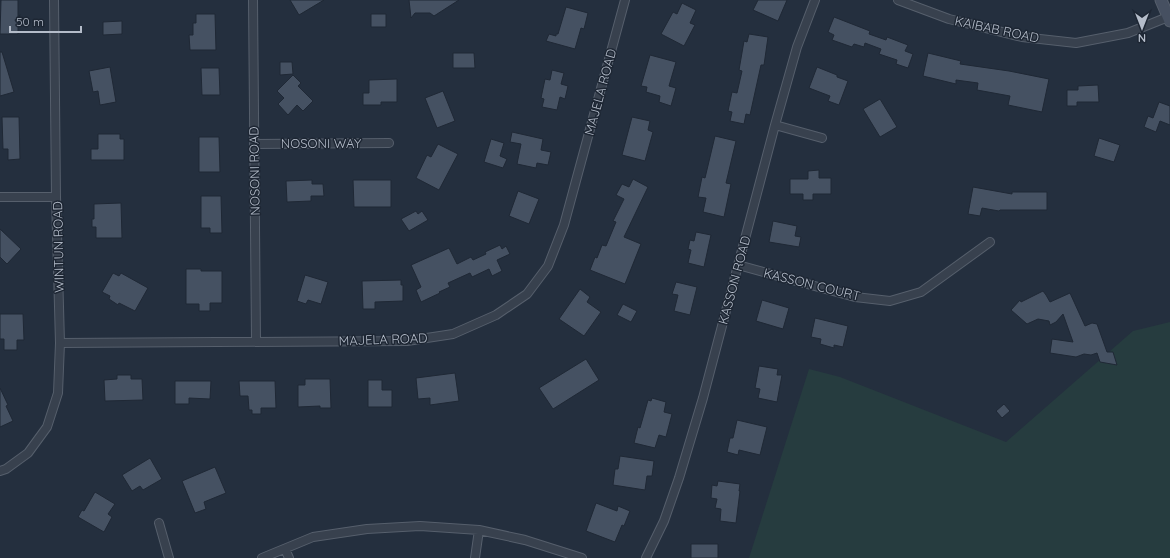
<svg xmlns="http://www.w3.org/2000/svg" width="1170" height="558" font-family="Quicksand,sans-serif">
<rect width="100%" height="100%" fill="#242f3e"/>
<path fill="#263c3f" d="M1170 322V558H749L809 369 840 377 1006 442 1133 331Z"/>
<path fill="#455162" stroke="#1f2835" d="M1 0H18V34H0Z
M290 0H324L299 15Z
M409 0H459L434 16 430 13H415L411 18Z
M758 0H787L778 21 753 10Z
M682 3 696 10 690 23 695 25 684 46 661 34 673 12 677 14Z
M566 7 588 13 584 29 581 28 575 49 546 41 549 34 556 36V34H558Z
M196 14H215L216 50H190L189 35H193V23H196Z
M371 14H386V27H371Z
M834 17 870 31 869 34 886 40 887 37 908 45 905 51 913 54 908 68 896 64 897 60 879 54 881 49 865 43 864 47 854 44 852 47 832 40 834 35 828 32Z
M122 21V34L103 35V22Z
M749 34 768 37 764 65H761L750 115 746 114 744 124 730 121 732 112 728 111 732 92 737 93 742 71 739 70 744 41 747 42Z
M0 52H2L14 92 0 96Z
M453 53H474L475 68H453Z
M928 53 961 61 960 64 1009 71 1049 79 1042 112 1008 105 1010 96 977 90 978 83 956 80V84L923 76Z
M650 55 676 62 669 86 676 88 671 106 659 102 660 96 646 92 647 87 641 86Z
M280 62H292L293 74 280 75Z
M110 67 116 102 100 105 98 91 93 92 89 71Z
M817 67 837 75V77L848 81 839 105 828 101 830 96 809 88Z
M201 68H219L220 95H202Z
M552 70 564 73 561 84 568 86 565 99 560 97 557 110 542 107 544 99 541 98 545 79 550 80Z
M293 75 301 83 298 86 313 101 303 111 297 105 288 115 278 104 284 98 277 91Z
M397 79V102H381V105H363V93H369V80Z
M1098 85 1099 102H1077V106H1067V90H1078V86Z
M443 91 455 121 437 128 425 98Z
M880 99 897 127 880 137 863 109Z
M1159 102 1170 106V125L1160 121 1156 132 1144 127 1148 116 1153 118Z
M2 117H19L20 159 8 160V149H3Z
M632 117 650 121 648 130 653 132 645 161 622 155Z
M512 132 543 139 541 150 551 152 548 165 537 163 536 168 517 164 521 144 510 142Z
M98 134H120V139H124V160H91V149H98Z
M715 136 736 141 726 183 731 184 724 217 703 212 706 198 698 197 702 177 705 178Z
M199 137H219L220 172H199Z
M1099 138 1120 145 1114 162 1094 156Z
M491 139 504 143 500 156 507 159 503 168 484 162Z
M438 144 458 154 439 190 416 178 427 155 431 157Z
M819 170V178H831V194H813V200H803V194H790V179H808V171Z
M633 179 648 187 624 237 641 244 625 284 590 270 595 257 597 258 602 245 606 246 616 222 613 221 624 199 616 195 622 184 629 187Z
M312 180V184H323L324 196H311V201L287 202 286 181Z
M353 180H391V207H354Z
M973 187 1012 194V192H1047V210H1000L999 211 982 208 980 216 968 214Z
M518 191 539 199 529 224 509 216Z
M201 196H221L222 233H210V228H201Z
M121 203 122 238H96V227H92V219H94V204Z
M416 211 418 214 422 211 428 220 409 231 401 219Z
M773 221 797 226 795 236 801 237 799 247 769 242Z
M0 229 21 249 7 264 0 257Z
M696 232 711 235 704 267 688 263 691 250 688 249 690 240 694 241Z
M500 245 502 249 506 246 510 254 497 260 502 271 492 276 489 269 472 277 470 273 448 283 450 287 439 292 440 293 421 302 416 290 421 287 411 265 449 248 457 264 471 257 473 260 486 254 485 252Z
M186 269H201V271H222V303H210V311H199V304H186Z
M113 273 119 276 121 273 148 288 135 311 119 303 118 305 109 299 110 296 102 292Z
M305 275 328 282 321 304 308 300 306 304 297 301Z
M401 280V285H403V301L375 302V309H363L362 281Z
M676 282 697 287 690 315 674 311 678 295 672 294Z
M580 289 590 297 587 302 601 312 584 336 559 319Z
M1043 291 1046 295 1050 302 1070 293 1085 326 1092 323 1097 324 1107 352H1113L1117 365 1100 362 1097 353 1091 355 1084 354 1076 357 1050 353 1052 339 1073 342 1063 314 1056 322 1050 325 1049 321 1038 319 1027 324 1011 310 1020 300 1021 302Z
M762 300 789 308 783 329 756 321Z
M623 304 637 311 631 322 617 315Z
M0 314H23L24 340H17V350H4V339H0Z
M815 318 848 326 843 347 834 345V348L820 344 821 339 811 337Z
M586 359 599 380 553 409 539 388Z
M759 366 778 369 777 375H782L777 402 758 398 760 389 755 388Z
M455 373 459 401 430 405V398L418 399 416 378Z
M117 375H131V379H142L143 400 105 401 104 380 117 379Z
M305 379H330L331 408H320V406L298 407V385H305Z
M368 380H382V390H392V407H368Z
M175 381H211L210 399 189 398V404H175Z
M239 381H275L276 408H261V414H252V410H249L248 396H240Z
M0 388 8 405 6 406 13 421 0 427Z
M652 398 666 402 664 412 672 414 666 437 659 435 655 448 634 443 638 427 640 428 648 400 651 401Z
M1004 404 1010 411 1002 418 996 411Z
M737 420 767 427 760 455 739 450 738 455 727 452 730 438H733Z
M620 456 654 461 652 476H647L645 490 613 485 615 469H618Z
M150 458 162 479 143 490 140 486 132 491 122 475Z
M215 467 226 493 204 502 206 509 195 513 182 481Z
M718 481 740 484 739 491H740L736 523 720 521 721 509 715 508 717 499 711 498 712 485 717 486Z
M95 492 115 504 108 514 112 517 104 532 78 517 82 510 84 511Z
M596 503 617 511 618 506 630 511 624 526 622 525 615 542 586 531Z
M691 544H718V558H691Z"/>
<g fill="none" stroke-linecap="round" stroke-linejoin="round">
<g stroke="#565f6c" stroke-width="10">
<path id="street" d="M253 0 256 341
M898 0 949 19 1022 37 1076 43 1128 33 1168 17
M775 125 822 138
M254 144 389 143
M0 197H56
M738 265 855 297 890 301 921 292 990 242
M60 343 407 341 453 334 496 315 527 294 548 266 564 225 625 0
M0 471 6 469 28 453 47 427 58 393 60 343 56 197 54 0
M159 523 169 558
M285 549 289 558
M262 558 313 537 367 529 420 526 479 530 525 540 582 558
M475 558 479 530
M646 558 664 521 679 478 703 398 775 125 797 47 815 0"/>
</g>
<g stroke="#565f6c" stroke-width="13">
<path id="secondary" d="M1161 0 1170 21"/>
</g>
<use href="#street" stroke="#38414e" stroke-width="8"/>
<use href="#secondary" stroke="#465061" stroke-width="11"/>
</g>
<g text-anchor="middle" dominant-baseline="central" stroke-width="3" stroke-linejoin="round" paint-order="stroke">
<g font-size="13" fill="#b4bcc9" stroke="#1d2633">
<text transform="translate(997 29) rotate(12)">KAIBAB ROAD</text>
<text transform="translate(600 92) rotate(-75)">MAJELA ROAD</text>
<text x="321" y="143">NOSONI WAY</text>
<text transform="translate(254 171) rotate(-91)">NOSONI ROAD</text>
<text transform="translate(58 247) rotate(-91)">WINTUN ROAD</text>
<text transform="translate(734 280) rotate(-75)">KASSON ROAD</text>
<text transform="translate(812 284) rotate(14)">KASSON COURT</text>
<text transform="translate(383 339) rotate(-2)">MAJELA ROAD</text>
</g>
</g>
<g transform="translate(1142 28) rotate(180)" stroke="#1d2633" stroke-width="3" paint-order="stroke">
<path d="M0-3L7 15L0 10L-7 15Z" fill="#b4bcc9"/>
<text y="-6" font-size="11" font-weight="bold" text-anchor="middle" fill="#b4bcc9">N</text>
</g>
<path d="M10 26v6h71v-6" fill="none" stroke="#b4bcc9" stroke-width="2"/>
<text x="16" y="26" font-size="12" fill="#b4bcc9" stroke="#1d2633" stroke-width="3" paint-order="stroke">50 m</text>
</svg>
